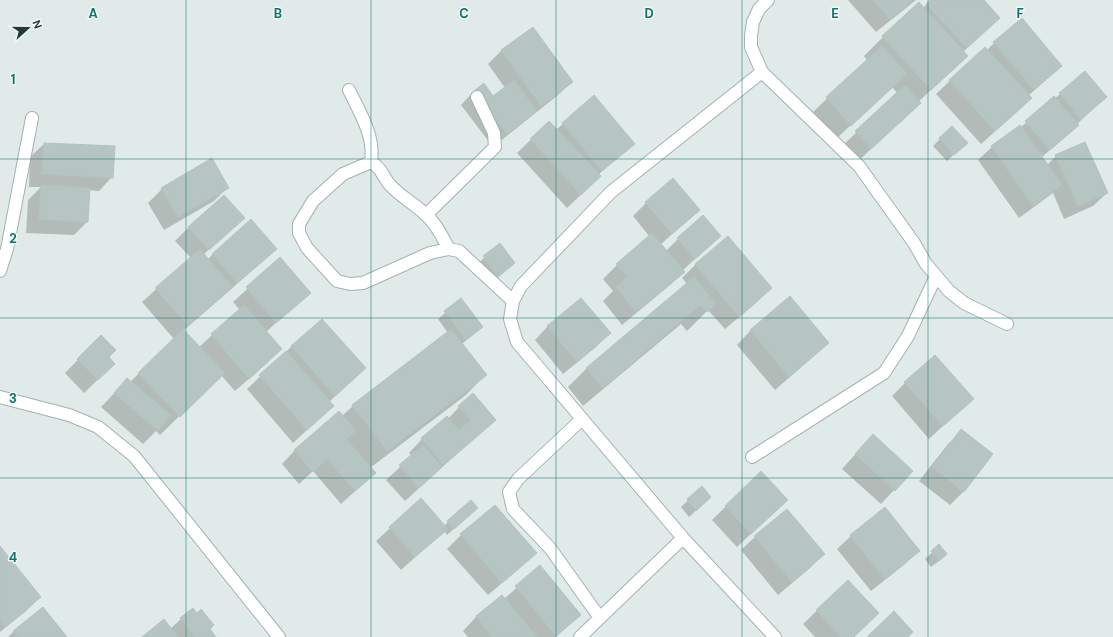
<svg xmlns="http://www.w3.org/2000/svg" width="1113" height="637" font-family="'DM Sans',sans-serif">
<rect width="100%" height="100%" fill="#e0eae8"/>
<path fill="#0003" d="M848 0H916L876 32Z
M931 0H982L985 31 963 52 967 56 918 102 920 103 906 117 857 162 843 145 898 94 892 87 837 138 813 112 867 60 864 56 883 37 919 4 923 8Z
M532 28 572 82 558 95 493 147 461 105 474 91 493 97 505 88 488 64 501 51Z
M994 43 1061 66 1028 96 1030 98 1017 112 981 144 936 94 985 48 987 50Z
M1060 94 1106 97 1077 124V125L1064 138 1042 157 1047 165 1056 156 1107 193 1093 206 1064 219 1053 193 1019 218 978 160 992 147 1021 127Z
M594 97 633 144 598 175 586 190 567 208 517 153 549 122 556 130Z
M952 127 960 149 947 161 933 146Z
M44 144 112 177 99 191 89 190 87 222 74 235 26 233 28 200 41 187H29L30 157Z
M212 160 228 187 214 201 164 230 148 203 162 189Z
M646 203 699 210 660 245 666 251 678 239 720 236 682 271 683 272 670 285 622 325 603 301 613 291 603 279 617 265 650 237 633 216Z
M243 218 204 254 208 259 213 254 275 249 262 262 183 331 199 347 240 310 233 302 280 259 310 292 266 332 281 349 267 363 235 391 221 375 160 435 156 431 143 444 101 407 127 380 130 382 174 339 142 302 191 258 175 241 189 227Z
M728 237 771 288 757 302 725 329 708 310 687 331 681 324 583 406 568 387 587 368 687 284 682 278 695 265Z
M500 245 514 263 491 283 477 264Z
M790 297 828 343 814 356 775 390 737 345 750 331Z
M461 300 482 327 462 344 485 375 466 395 370 468 375 473 341 504 313 471 299 484 282 464 295 450 342 416 353 406 448 333 438 319Z
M548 326 609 333 596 347 563 374 535 340Z
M101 336 107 357 114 364 84 393 65 373Z
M292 346 365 368 329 402 333 406 293 443 247 389Z
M905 383 972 399 929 439 892 396Z
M459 407 494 420 405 501 386 480 412 456 409 453 422 439 448 419Z
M962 431 992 454 963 492 950 505 919 481 948 444Z
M860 449 912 471 881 504 842 469Z
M761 472 773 513 737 547 712 520Z
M701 488 703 504 689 517 681 507Z
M421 500 444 526 448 522 470 515 447 535 444 531 401 570 376 541Z
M495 506 522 566 488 595 447 549 461 535Z
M851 536 918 551 905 564 871 591 837 549Z
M755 537 823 554 810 568 778 595 741 550Z
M939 546V561L931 567 925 559Z
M0 548 40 597 26 611 0 632Z
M540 567 580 615 566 628 556 637H468L463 631 476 617 502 596 504 599Z
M848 581 853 637H815L803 624Z
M192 609 215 637H144L170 629Z
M14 631 66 637H8Z"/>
<path fill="#b6c5c1" stroke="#b3c4c0" d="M873 0H913L890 19Z
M930 0H984L1000 18 967 48 926 4Z
M919 2 968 56 931 90 882 36Z
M1022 18 1062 66 1034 90 993 42Z
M533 27 573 82 541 106 501 50Z
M882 46 907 74 851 126 826 97Z
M985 47 1032 98 995 131 949 80Z
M1085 71 1107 97 1081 119 1059 93Z
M514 80 537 111 507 134 474 91 484 83 493 96Z
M905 85 921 103 871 149 855 131Z
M594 95 635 144 602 171 562 123Z
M1054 96 1079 125 1050 150 1025 121Z
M549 121 601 176 581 195 530 139Z
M1020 125 1062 185 1033 206 991 146Z
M952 126 968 143 954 155 939 138Z
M1085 142 1108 193 1078 206 1055 155Z
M44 143 115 146 113 178 42 174Z
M212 158 229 188 178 217 161 188Z
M673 178 700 210 672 234 645 202Z
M41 185 90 188 88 222 39 219Z
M224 195 245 218 209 250 188 227Z
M703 215 721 236 695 259 677 238Z
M251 219 277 249 237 283 212 254Z
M652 233 685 272 636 312 616 287 627 277 616 264Z
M728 236 772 288 739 317 695 264Z
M500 243 515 263 498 277 483 256Z
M200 249 233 287 188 326 155 288Z
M280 257 311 293 276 323 246 287Z
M694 277 716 304 707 312 700 305 603 388 586 368Z
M790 296 829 343 789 377 750 330Z
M461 298 483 327 466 340 444 311Z
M581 298 611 333 577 362 547 326Z
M244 305 282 349 249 379 211 334Z
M322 319 366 368 335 396 291 346Z
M183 329 225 373 180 417 138 373Z
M451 329 487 375 387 451 352 405Z
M101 335 116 350 109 357 115 364 98 380 77 359Z
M286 351 334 406 307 430 259 375Z
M935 355 974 399 943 426 904 382Z
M127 378 171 415 158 431 114 393Z
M473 393 496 420 444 465 421 438 447 416 459 430 471 420 458 406Z
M339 411 356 431 346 439 376 473 355 491 327 459 313 472 294 450Z
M961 429 993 454 964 492 932 467Z
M873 434 913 471 895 491 855 454Z
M423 445 442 467 419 488 399 465Z
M761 471 788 500 751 534 725 506Z
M702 486 711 497 696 511 687 499Z
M421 498 448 529 415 557 389 527Z
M471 500 478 508 454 529 447 521Z
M495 505 537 553 502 583 460 534Z
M885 507 920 551 885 579 850 535Z
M787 509 825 554 792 582 754 536Z
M939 544 947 554 939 561 931 551Z
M0 546 41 597 5 627 0 620Z
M540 565 581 615 556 636 515 586Z
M848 580 879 613 854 637H841L816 610Z
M502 595 537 637H492L476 616Z
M43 607 67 637H19L13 631Z
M193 608 197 613 201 609 214 625 210 629 216 637H195L180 618Z
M894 611 913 632 908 637H867Z
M164 619 178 637H142Z"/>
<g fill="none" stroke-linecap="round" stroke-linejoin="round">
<g stroke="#a3b2b0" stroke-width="14">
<path id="minor" d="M768 0 759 9 753 22 751 36V47L762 72 859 166 914 243 926 264 949 291 964 303 1007 324
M762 72 611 192 521 286 513 301 510 319 517 342 683 538 775 637
M349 90C360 113 375 136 371 162
M426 215 495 147 494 133 477 97
M449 249C442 237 437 224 426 215 415 204 401 197 390 185 383 177 381 167 371 162L343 174 313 201 299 224V233L307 248 337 281 350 284 363 283 430 253 449 249 459 251 513 301
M0 271 7 249 32 118
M0 397 69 415 98 427 134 456 279 637
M582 419 518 479 509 492 513 509 550 548 600 618
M752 457 884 373 908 336 936 276
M580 637 683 538"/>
</g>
<use href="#minor" stroke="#fff" stroke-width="12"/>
</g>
<path fill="none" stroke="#0f766e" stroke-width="1" stroke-opacity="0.55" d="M186 0V637M371 0V637M556 0V637M742 0V637M928 0V637M0 159H1113M0 318H1113M0 478H1113"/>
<g font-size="13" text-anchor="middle" font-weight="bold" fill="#0f766e" stroke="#f0f7f5" stroke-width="3" stroke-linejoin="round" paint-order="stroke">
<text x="93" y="18">A</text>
<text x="278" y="18">B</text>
<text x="464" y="18">C</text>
<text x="649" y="18">D</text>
<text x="835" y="18">E</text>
<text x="1020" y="18">F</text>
<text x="13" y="84">1</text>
<text x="13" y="243">2</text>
<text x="13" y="403">3</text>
<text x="13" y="562">4</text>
</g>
<g transform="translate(28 28) rotate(69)" stroke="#f0f7f5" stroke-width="3" paint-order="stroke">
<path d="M0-3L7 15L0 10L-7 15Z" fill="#213a38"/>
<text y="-6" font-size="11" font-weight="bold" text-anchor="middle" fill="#213a38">N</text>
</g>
</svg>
